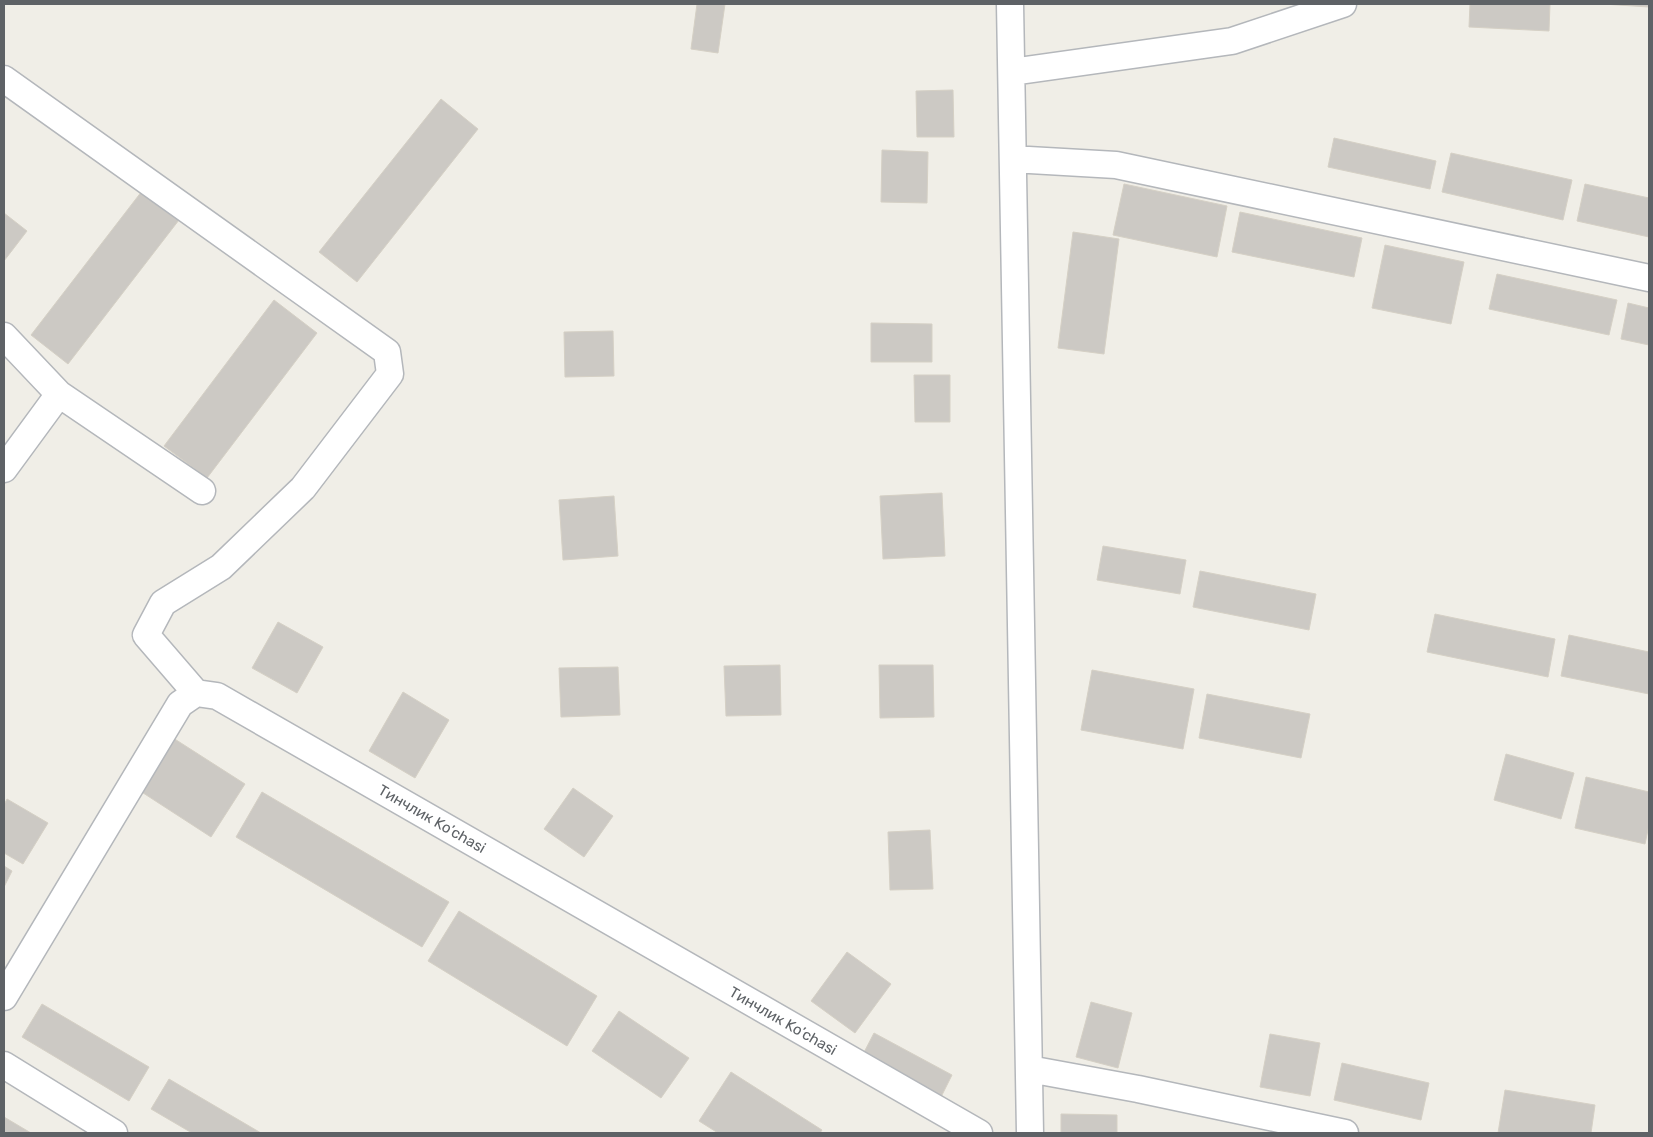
<svg xmlns="http://www.w3.org/2000/svg" width="1653" height="1137" font-family="Rubik,sans-serif">
<rect width="100%" height="100%" fill="#f0eee7"/>
<path fill="#ccc9c4" stroke="#d5d0c5" d="M697 4H725L718 53 691 49Z
M1470 4H1550L1549 31 1469 27Z
M1603 4H1649V7Z
M953 90 954 137H917L916 91Z
M441 99 478 129 357 282 319 252Z
M1334 138 1436 161 1430 189 1328 167Z
M882 150 928 152 927 203 881 202Z
M1451 153 1572 180 1563 220 1442 192Z
M1124 184 1227 206 1217 257 1113 235Z
M1585 184 1649 198V237L1577 221Z
M142 191 179 220 68 364 31 335Z
M1240 212 1362 238 1354 277 1232 252Z
M4 213 27 231 4 261Z
M1073 232 1119 239 1104 354 1058 348Z
M1385 245 1464 262 1451 324 1372 308Z
M1497 274 1617 300 1609 335 1489 309Z
M274 300 317 333 207 478 164 446Z
M1628 303 1649 308V345L1621 339Z
M871 323 932 324V362H871Z
M613 331 614 376 565 377 564 332Z
M914 375H950V422H915Z
M942 493 945 556 883 559 880 496Z
M614 496 618 556 563 560 559 500Z
M1103 546 1186 560 1180 594 1097 580Z
M1200 571 1316 594 1309 630 1193 607Z
M1435 614 1555 639 1548 677 1427 652Z
M278 622 323 647 297 693 252 668Z
M1569 635 1649 652V694L1561 676Z
M780 665 781 715 726 716 724 666Z
M879 665H933L934 717 880 718Z
M618 667 620 715 561 717 559 668Z
M1092 670 1194 689 1183 749 1081 730Z
M403 692 449 720 415 778 369 751Z
M1207 694 1310 714 1301 758 1199 738Z
M170 736 245 784 211 837 137 789Z
M1506 754 1574 773 1561 819 1494 800Z
M1586 777 1649 792V825L1645 844 1575 828Z
M573 788 613 816 584 857 544 829Z
M262 792 449 902 422 947 236 837Z
M7 799 48 823 23 864 4 853V805Z
M930 830 933 889 890 890 888 832Z
M4 866 12 871 4 887Z
M459 911 597 996 567 1046 428 961Z
M847 952 891 984 855 1033 811 1001Z
M1091 1002 1132 1013 1118 1068 1076 1057Z
M42 1004 149 1067 129 1101 22 1037Z
M619 1011 689 1058 661 1098 592 1051Z
M874 1033 952 1075 938 1103 859 1062Z
M1270 1034 1320 1043 1310 1096 1260 1087Z
M1342 1063 1429 1083 1421 1120 1334 1100Z
M731 1072 822 1130 820 1133H718L699 1121Z
M169 1079 261 1133H192L151 1109Z
M1505 1090 1595 1105 1591 1133H1498Z
M1061 1114 1117 1115V1133H1061Z
M4 1117 31 1133H4Z"/>
<g fill="none" stroke-linecap="round" stroke-linejoin="round">
<g stroke="#b4b7bb" stroke-width="29">
<path id="minor" d="M1010 4 1030 1133
M1012 72 1232 41 1343 4
M4 79 387 352 390 374 303 488 221 567 163 603 146 635 196 693
M1013 159 1116 165 1649 278
M4 336 59 394 202 491
M4 469 59 394
M4 997 180 704 196 693 217 696 979 1133
M4 1065 114 1133
M1029 1069 1138 1089 1345 1133"/>
</g>
<use href="#minor" stroke="#fff" stroke-width="26"/>
</g>
<g text-anchor="middle" dominant-baseline="central" stroke-width="4" stroke-linejoin="round" paint-order="stroke">
<g font-size="15" fill="#5e6266" stroke="#fff">
<text transform="translate(432 819) rotate(30)">Тинчлик Ko’chasi</text>
<text transform="translate(783 1021) rotate(30)">Тинчлик Ko’chasi</text>
</g>
</g>
<rect width="1653" height="1137" fill="none" stroke="#5e6266" stroke-width="10"/>
</svg>
